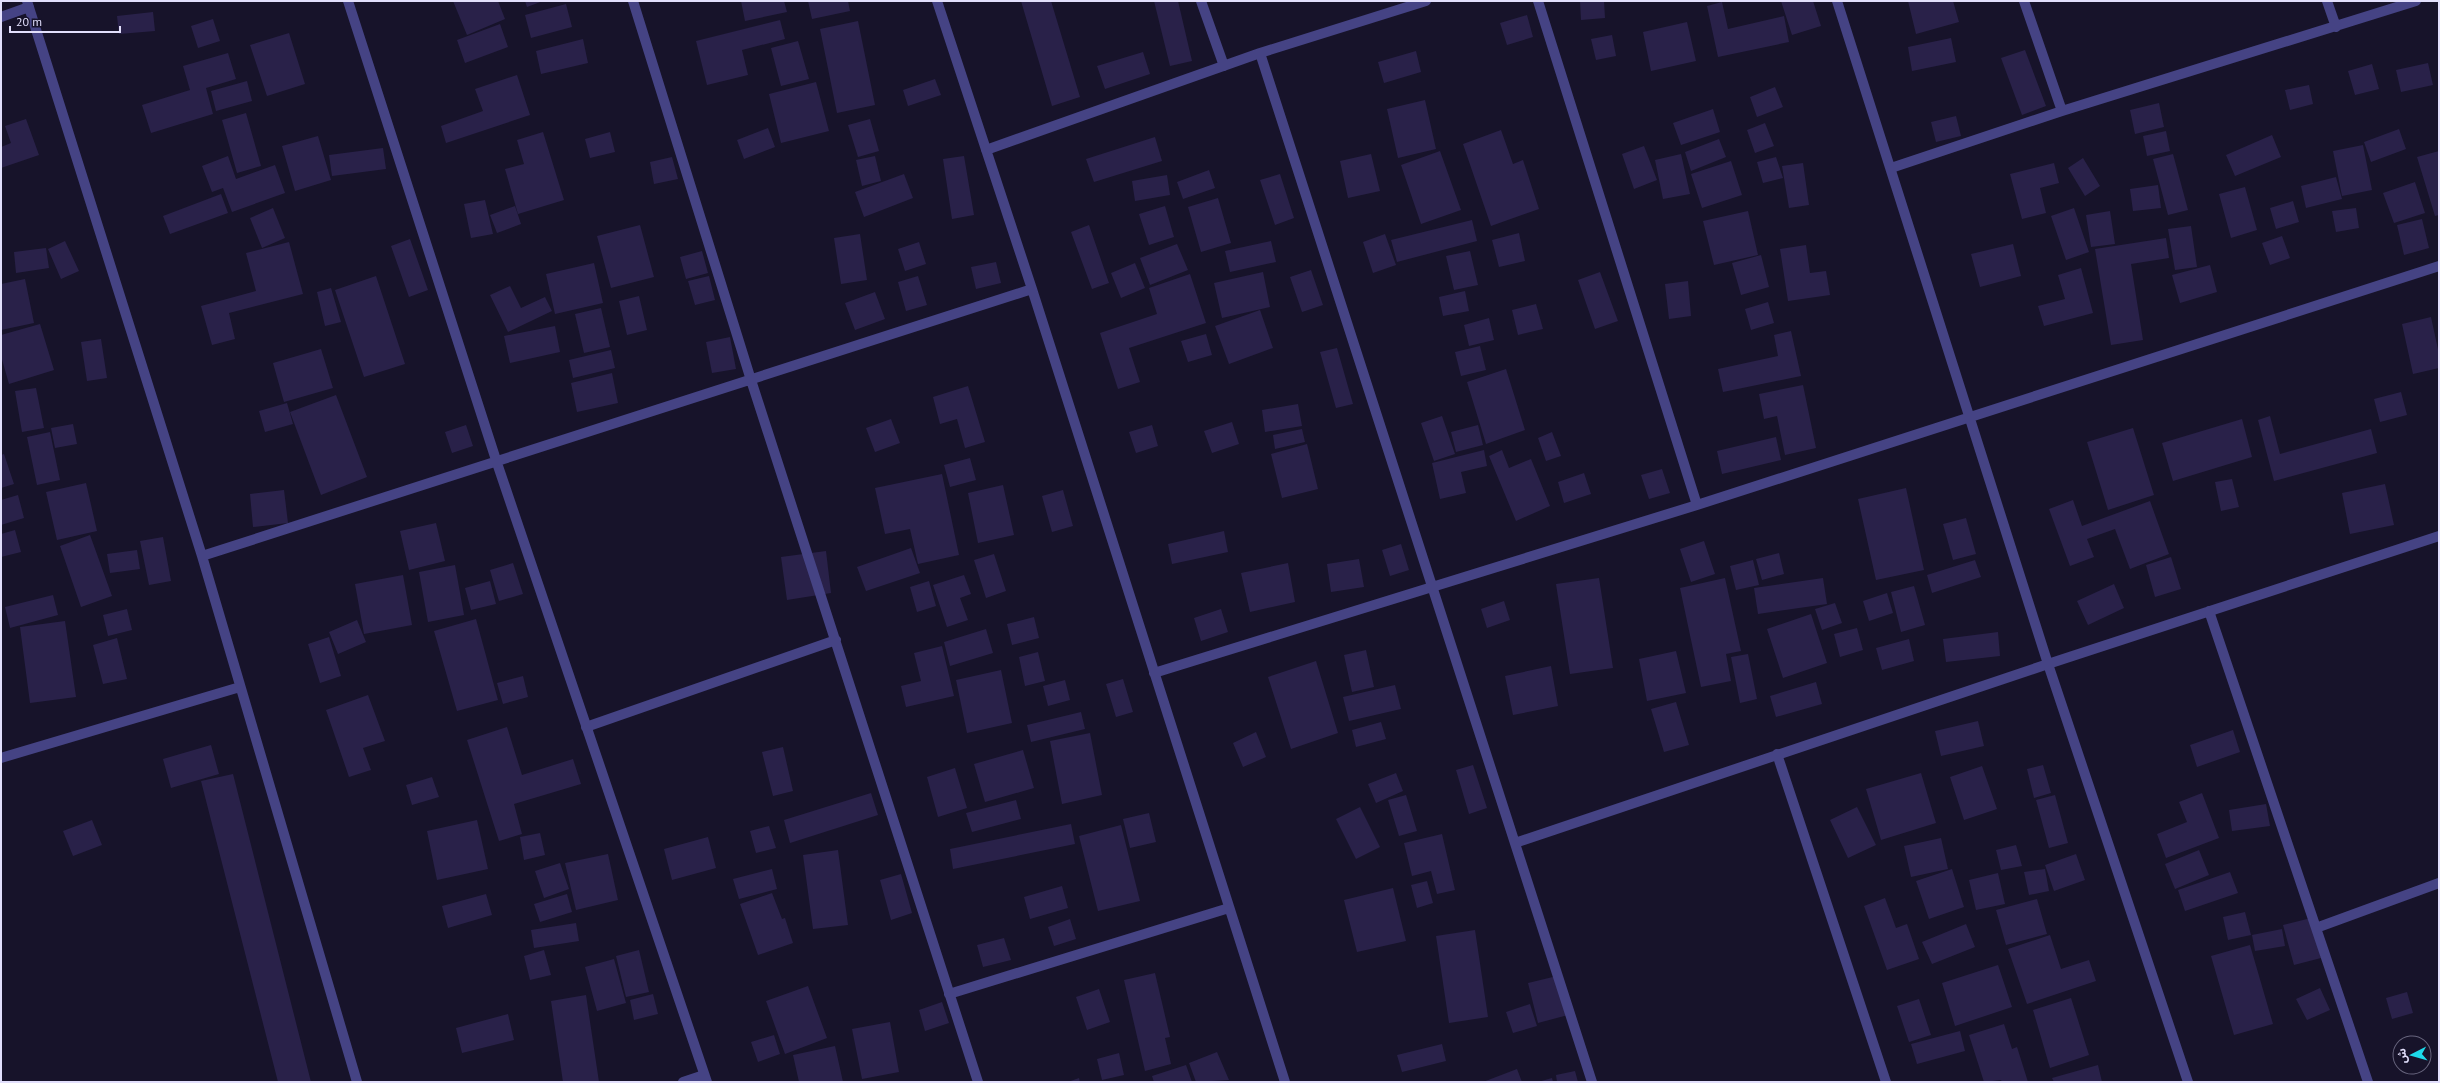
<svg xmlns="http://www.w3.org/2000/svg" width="2440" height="1083" font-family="'PT Sans','Noto Sans Arabic',sans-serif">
<rect width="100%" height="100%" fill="#17132a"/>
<path fill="#292149" d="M453 1H498L505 19 467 35Z
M525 1H543L527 7Z
M741 1H784L787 12 745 21Z
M808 1H848L850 11 812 19Z
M1021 1H1051L1080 97 1052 106Z
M1154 1H1178L1192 61 1170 66Z
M1580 1H1604L1605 18 1581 20Z
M1781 1H1813L1821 26 1792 35Z
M1908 1H1953L1959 22 1916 34Z
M1722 2 1728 29 1784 16 1789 42 1718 57 1707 6Z
M566 4 572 27 531 38 525 15Z
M153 12 155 31 119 34 117 16Z
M1527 15 1533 37 1507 45 1500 23Z
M213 19 220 41 198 48 191 26Z
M780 20 785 39 742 50 748 75 707 85 696 41Z
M858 21 875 105 837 113 820 29Z
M1687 22 1696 61 1651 71 1643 32Z
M500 24 508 47 465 63 457 40Z
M289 33 305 84 267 96 250 45Z
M1612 35 1616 56 1596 60 1591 39Z
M1951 38 1956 62 1912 71 1908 47Z
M583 39 588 63 541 74 536 51Z
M798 41 809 79 781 86 771 48Z
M2025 50 2046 106 2022 115 2001 58Z
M1416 51 1421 72 1384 83 1378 62Z
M1143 52 1150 74 1105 89 1097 66Z
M228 53 236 79 206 88 213 114 151 133 142 105 190 90 183 66Z
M2428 63 2433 85 2401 92 2396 70Z
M2372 64 2379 89 2355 95 2348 71Z
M517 75 530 115 446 143 441 126 483 111 475 89Z
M935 79 941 95 908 106 903 90Z
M247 81 252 101 216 111 211 91Z
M816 82 829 131 781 143 769 94Z
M2309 85 2313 104 2290 110 2285 90Z
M1775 87 1783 107 1757 117 1750 97Z
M1425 100 1436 149 1398 158 1387 109Z
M2159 103 2164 127 2135 134 2130 110Z
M1713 109 1720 132 1681 145 1673 123Z
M246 113 261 166 237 173 222 120Z
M1956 116 1961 136 1936 142 1931 122Z
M26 119 39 155 1 168V147L11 143 5 126Z
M870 119 879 151 858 157 848 125Z
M1765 123 1774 146 1755 153 1747 130Z
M768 128 775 147 744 159 737 140Z
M2399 129 2406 149 2371 162 2364 142Z
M1501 130 1513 164 1523 160 1539 209 1491 226 1463 144Z
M2166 131 2170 151 2147 156 2143 136Z
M543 132 564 200 518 214 505 169 524 164 517 140Z
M610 132 615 152 590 158 585 139Z
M2272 135 2281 157 2235 176 2226 155Z
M318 136 331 180 295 191 282 146Z
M1155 137 1162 161 1094 182 1086 159Z
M1719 139 1726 157 1691 171 1685 152Z
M2363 145 2372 190 2342 196 2333 151Z
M1644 146 1657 180 1634 189 1622 154Z
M383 148 386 169 332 176 329 155Z
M1440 151 1461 210 1421 224 1401 165Z
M2439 151V215L2435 216 2417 157Z
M1371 154 1380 191 1348 198 1340 161Z
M1681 154 1690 194 1663 199 1655 160Z
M2173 154 2188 210 2168 215 2153 159Z
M228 156 236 179 275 165 285 193 232 212 223 188 212 192 202 166Z
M875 156 881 181 862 186 856 160Z
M964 156 974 215 952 219 943 159Z
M672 157 678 179 654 184 650 162Z
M1776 157 1783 178 1763 183 1757 162Z
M2083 158 2100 186 2085 196 2068 168Z
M1731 161 1742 195 1702 208 1691 174Z
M1803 163 1809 205 1789 208 1782 166Z
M2054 163 2059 183 2040 188 2046 213 2022 219 2010 174Z
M1209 170 1215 188 1183 199 1177 182Z
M904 174 913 198 864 217 855 192Z
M1280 174 1294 218 1275 225 1260 180Z
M1167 175 1170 195 1135 201 1132 181Z
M2336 177 2342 199 2306 208 2301 186Z
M2415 182 2425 213 2394 223 2383 193Z
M2158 185 2161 208 2133 211 2130 189Z
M2245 187 2257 230 2231 238 2219 194Z
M221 194 228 213 170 234 163 216Z
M1218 198 1231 243 1201 252 1188 207Z
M485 200 493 234 471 238 464 204Z
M2293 201 2299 222 2276 229 2270 208Z
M515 206 521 224 497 233 490 215Z
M1165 206 1174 237 1149 245 1139 214Z
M273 208 285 238 262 248 250 218Z
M2074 208 2089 252 2066 260 2051 216Z
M2356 208 2359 228 2336 232 2332 211Z
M1748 211 1758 255 1714 265 1703 221Z
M2110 211 2115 244 2091 247 2086 215Z
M2422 219 2429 248 2404 255 2397 225Z
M1472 220 1477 241 1397 262 1391 240Z
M640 225 654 277 611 288 597 236Z
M1089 225 1109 283 1092 289 1071 232Z
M2191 226 2197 267 2175 270 2168 229Z
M1519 233 1525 261 1499 267 1492 240Z
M860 234 867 280 841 284 834 238Z
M1385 234 1396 265 1373 273 1363 242Z
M2282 236 2290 258 2270 265 2262 243Z
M2166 238 2169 258 2131 264 2143 340 2111 345 2095 249Z
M410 239 428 290 409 297 391 246Z
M65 241 79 271 61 279 48 249Z
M1271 241 1276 262 1230 272 1225 251Z
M289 242 303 294 229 313 235 339 212 345 201 306 256 291 246 253Z
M919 242 926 264 905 271 898 249Z
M1177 244 1188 270 1150 285 1140 258Z
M2013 244 2021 276 1980 287 1971 254Z
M1806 245 1810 273 1826 271 1830 295 1788 301 1780 249Z
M46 248 49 268 16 273 14 252Z
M702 251 708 273 686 279 680 257Z
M1470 251 1478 285 1454 290 1446 256Z
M1761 255 1769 287 1741 295 1732 263Z
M996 262 1001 283 976 289 971 267Z
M594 263 603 303 555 314 546 274Z
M1135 263 1145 288 1121 298 1111 273Z
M2210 265 2217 292 2180 303 2172 275Z
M2081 268 2093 313 2044 326 2038 306 2065 299 2058 275Z
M1311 270 1323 305 1302 312 1290 277Z
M1263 272 1270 307 1222 318 1214 283Z
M1600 272 1618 321 1595 329 1578 280Z
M1190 274 1206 323 1129 348 1140 382 1118 389 1100 333 1157 314 1149 288Z
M376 276 405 364 364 377 335 290Z
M709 276 715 300 695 305 688 281Z
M918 276 927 305 906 311 898 282Z
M25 279 34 323 1 330V284Z
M1688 281 1691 316 1669 319 1665 284Z
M510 286 521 308 545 297 552 311 508 332 490 295Z
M331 288 341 322 325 326 317 292Z
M1465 291 1469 311 1443 316 1439 297Z
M875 292 885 319 855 330 845 303Z
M639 296 647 330 627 335 619 301Z
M1768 302 1774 323 1751 330 1745 309Z
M1536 304 1543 329 1518 335 1512 310Z
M601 308 610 347 584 353 575 314Z
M1260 310 1273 348 1229 364 1215 326Z
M2431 317 2439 354V368L2413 374 2402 324Z
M1489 318 1494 340 1469 346 1464 325Z
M40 324 54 370 9 384 1 356V335Z
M555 326 560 352 510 363 504 336Z
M1791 331 1801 376 1723 392 1718 369 1778 356 1774 335Z
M1206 334 1212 355 1188 362 1181 341Z
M730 337 736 369 712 373 706 342Z
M101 339 107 378 87 381 81 342Z
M1480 346 1486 370 1461 376 1455 352Z
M1337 348 1353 404 1336 408 1320 352Z
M321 349 333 388 284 402 273 363Z
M611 350 615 368 573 378 569 360Z
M1506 369 1525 430 1486 444 1467 382Z
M612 373 618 403 577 412 571 383Z
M1803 385 1816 448 1785 455 1777 416 1764 419 1759 394Z
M968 386 985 442 965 448 957 419 940 424 933 397Z
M36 388 44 428 22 432 15 391Z
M2401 392 2407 415 2380 422 2374 399Z
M336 395 367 477 321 495 290 412Z
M287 403 293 424 265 432 259 411Z
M1298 404 1302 426 1265 432 1262 410Z
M1442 416 1455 454 1434 461 1421 423Z
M2270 416 2280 454 2371 429 2377 453 2274 481 2258 420Z
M891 419 900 443 875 452 866 428Z
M2242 419 2252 457 2173 481 2162 443Z
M1232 422 1239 444 1212 453 1204 431Z
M73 424 77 444 55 448 51 428Z
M466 425 473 446 452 453 445 432Z
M1152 425 1158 446 1136 453 1129 432Z
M1478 425 1483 445 1456 452 1451 432Z
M2133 428 2154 495 2108 510 2087 442Z
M1302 429 1305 442 1275 449 1273 435Z
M50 432 60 480 37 485 27 437Z
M1552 432 1561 456 1546 461 1538 438Z
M1776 437 1781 460 1722 474 1717 451Z
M1307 444 1318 489 1282 498 1271 454Z
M1484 450 1487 466 1461 472 1466 493 1440 499 1432 463Z
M1502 450 1509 468 1531 459 1550 506 1516 521 1489 456Z
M4 454 14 484 1 488V455Z
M970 458 976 480 950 487 944 465Z
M1662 469 1670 493 1649 499 1641 475Z
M1584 473 1591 494 1564 503 1558 482Z
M942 474 959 555 918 564 910 529 885 534 875 488Z
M2232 479 2239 507 2221 511 2215 482Z
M86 483 97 531 57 540 46 492Z
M2385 484 2394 525 2350 534 2342 493Z
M1003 485 1014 535 978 543 968 493Z
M1906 488 1924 570 1876 580 1858 499Z
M284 490 288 523 253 527 250 494Z
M1063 490 1073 526 1052 532 1042 496Z
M18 495 24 518 1 525V500Z
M2073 500 2082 526 2150 501 2169 554 2130 569 2115 529 2087 539 2094 557 2070 566 2049 509Z
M1966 518 1976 554 1953 560 1943 524Z
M436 523 445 561 409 570 400 531Z
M15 530 21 552 1 557V534Z
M1224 531 1228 552 1172 564 1168 544Z
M90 535 112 596 81 607 60 546Z
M163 537 171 581 149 585 140 541Z
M1704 541 1715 574 1691 582 1680 549Z
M1401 544 1409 570 1390 576 1382 550Z
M911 548 920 573 866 591 857 567Z
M137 550 140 569 110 573 107 554Z
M826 551 831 593 787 600 781 557Z
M1779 553 1784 574 1762 580 1756 559Z
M994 554 1006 591 986 598 974 560Z
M2171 557 2181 589 2155 597 2146 565Z
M1359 559 1364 587 1331 592 1327 564Z
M1753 560 1759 585 1736 590 1730 566Z
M1975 560 1981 577 1932 593 1927 575Z
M513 563 523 594 499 601 490 570Z
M1288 563 1295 602 1250 612 1241 573Z
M455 565 464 615 428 622 419 572Z
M403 575 412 625 364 634 355 584Z
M964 575 971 594 960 598 968 620 947 627 933 585Z
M1599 578 1613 668 1570 674 1556 584Z
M1725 578 1741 651 1726 654 1731 681 1701 687 1680 588Z
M1823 578 1827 604 1758 614 1754 588Z
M490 581 496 604 471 610 465 588Z
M929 581 936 606 917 612 910 587Z
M2114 584 2124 608 2088 625 2077 601Z
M1914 586 1925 625 1901 632 1891 592Z
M1887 593 1893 613 1869 621 1863 601Z
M53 595 58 615 10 628 5 607Z
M1504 601 1510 620 1487 628 1481 609Z
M1835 603 1842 623 1822 630 1815 609Z
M127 609 132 630 108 636 103 615Z
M1221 609 1228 632 1201 641 1194 618Z
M1811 614 1827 663 1783 678 1767 629Z
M1034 617 1039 638 1012 645 1007 624Z
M476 619 498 700 457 711 434 631Z
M357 620 366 642 338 654 329 632Z
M65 621 76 697 30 703 20 627Z
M1857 628 1863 650 1840 657 1834 634Z
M986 629 993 653 950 666 944 642Z
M1998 632 2000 656 1946 662 1943 639Z
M329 637 341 676 320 683 308 644Z
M117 638 127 679 103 684 93 645Z
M1909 639 1914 661 1882 670 1876 648Z
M942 646 954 696 906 707 901 686 921 681 914 653Z
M1366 650 1374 687 1352 692 1344 655Z
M1676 651 1686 693 1647 701 1639 659Z
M1038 652 1045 681 1025 686 1019 657Z
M1748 654 1757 699 1740 703 1731 657Z
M1316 661 1338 733 1291 749 1268 677Z
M1551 666 1558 706 1513 715 1505 676Z
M1001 670 1012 723 967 733 956 680Z
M523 676 528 697 503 704 497 683Z
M1123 679 1133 712 1116 717 1106 684Z
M1065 680 1070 700 1048 706 1043 686Z
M1816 682 1822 704 1776 717 1770 696Z
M1395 685 1401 709 1349 721 1343 697Z
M368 695 385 741 363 748 371 770 349 777 326 710Z
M1676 702 1689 745 1664 752 1651 709Z
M1081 712 1085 729 1031 742 1027 725Z
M1978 721 1984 746 1941 756 1935 731Z
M1381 722 1386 739 1356 747 1352 730Z
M507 727 522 775 573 759 581 784 514 804 522 834 499 841 467 740Z
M2233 730 2240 752 2197 767 2190 745Z
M1256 732 1266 757 1243 767 1233 743Z
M1090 733 1102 795 1062 804 1050 741Z
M211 745 219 774 171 788 163 759Z
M783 747 793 791 773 796 762 752Z
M1023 750 1034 788 985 802 974 764Z
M1473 765 1487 808 1469 814 1456 770Z
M2043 765 2051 793 2034 798 2027 769Z
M1982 766 1997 809 1964 820 1950 777Z
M955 768 967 808 938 817 927 777Z
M1396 773 1403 791 1376 803 1368 784Z
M1921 773 1936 823 1881 840 1866 789Z
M233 774 311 1082H278L201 781Z
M432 777 439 797 412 805 406 785Z
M871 793 878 815 790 843 784 820Z
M2202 793 2219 838 2166 858 2157 834 2187 822 2179 802Z
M1406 795 1417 831 1399 836 1388 800Z
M2055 795 2068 843 2049 848 2036 800Z
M1016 800 1021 819 972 832 966 813Z
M2266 804 2270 826 2232 831 2229 810Z
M1360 807 1380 847 1356 859 1336 819Z
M1857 807 1876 845 1848 858 1830 820Z
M1149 813 1156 842 1130 848 1123 819Z
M92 820 102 845 73 856 63 831Z
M477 820 488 869 437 880 427 831Z
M1071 824 1075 844 953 869 950 849Z
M1121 825 1140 901 1098 911 1079 836Z
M769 826 776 848 756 853 750 831Z
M540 833 545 855 524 860 520 837Z
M1442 834 1455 890 1437 894 1431 871 1412 876 1404 843Z
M708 837 716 868 672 880 664 849Z
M1941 838 1948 869 1911 877 1904 846Z
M2016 845 2022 866 2001 870 1996 850Z
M838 850 848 925 813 929 803 855Z
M2199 850 2209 875 2175 889 2165 864Z
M608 854 618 900 576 910 565 863Z
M2076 854 2085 880 2054 891 2045 865Z
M560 863 569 889 544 898 535 871Z
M772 869 777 889 739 899 733 879Z
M1952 869 1964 907 1929 919 1916 881Z
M2045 869 2049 891 2029 895 2024 872Z
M2230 872 2238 893 2185 911 2178 890Z
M1998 873 2005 904 1976 910 1969 880Z
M901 874 912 913 891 920 880 880Z
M1427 881 1433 903 1417 908 1411 885Z
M1062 886 1068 908 1030 919 1024 897Z
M1393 888 1406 941 1357 952 1344 900Z
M772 893 782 919 785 918 793 943 758 955 740 904Z
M486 894 492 915 448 928 442 906Z
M567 894 572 912 540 922 534 904Z
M1885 898 1896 928 1907 924 1919 959 1887 970 1864 906Z
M2037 899 2047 934 2006 945 1996 910Z
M2245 912 2251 935 2228 940 2223 917Z
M2311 918 2321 958 2294 965 2283 925Z
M1070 919 1076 939 1054 946 1048 927Z
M576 923 579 941 534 948 531 930Z
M1966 924 1975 947 1932 964 1922 942Z
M2282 929 2285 946 2255 951 2252 935Z
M1475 930 1488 1017 1449 1023 1436 936Z
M2050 935 2061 969 2089 960 2096 981 2027 1004 2008 949Z
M1004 938 1011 960 983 967 977 945Z
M2250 945 2273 1024 2234 1035 2211 956Z
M544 950 551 975 530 980 524 956Z
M639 950 649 992 626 997 616 956Z
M614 959 626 1003 597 1011 585 967Z
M1998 965 2012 1007 1955 1026 1942 983Z
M1155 973 1170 1037 1165 1038 1171 1064 1145 1071 1124 980Z
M1557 976 1568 1015 1538 1023 1528 983Z
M808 986 827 1038 785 1054 766 1001Z
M2320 988 2330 1010 2307 1020 2296 999Z
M1099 989 1110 1022 1087 1030 1076 997Z
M2407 992 2413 1013 2392 1019 2386 998Z
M653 994 658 1014 634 1020 630 1000Z
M586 995 599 1082H563L551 1001Z
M2071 998 2089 1055 2050 1068 2033 1010Z
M1919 999 1931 1035 1909 1042 1897 1006Z
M942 1002 949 1023 925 1031 919 1010Z
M1530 1004 1537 1026 1513 1033 1506 1012Z
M508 1014 514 1040 462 1053 456 1028Z
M890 1022 899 1072 862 1079 852 1029Z
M2004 1024 2012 1049 2017 1047 2028 1082H2002L2001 1080 1984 1082 1969 1035Z
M1960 1031 1965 1051 1917 1064 1911 1044Z
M774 1035 780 1054 758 1062 751 1042Z
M1442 1044 1446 1061 1402 1072 1397 1055Z
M835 1046 843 1082H799L793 1055Z
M1217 1052 1229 1080 1196 1082 1189 1063Z
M1119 1053 1124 1075 1102 1080 1097 1059Z
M1186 1065 1192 1082H1154L1152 1076Z
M2098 1065 2102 1082H2054L2052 1078Z
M1517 1069 1522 1082H1483Z
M1575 1071 1578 1082H1557L1556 1075Z
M1079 1078 1080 1082H1068Z
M1552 1078 1553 1082H1538Z"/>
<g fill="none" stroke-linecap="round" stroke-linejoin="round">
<path stroke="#454384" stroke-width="10" d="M27 1 202 556 357 1082
M348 1 497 463 707 1082
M633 1 751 380 978 1082
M937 1 1032 289 1285 1082
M1201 1 1224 66
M1538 1 1697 505
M1837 1 2048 664 2188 1082
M2024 1 2062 111
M2327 1 2336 27
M1 17 29 7
M1260 53 1592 1082
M986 150 1260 53 1426 1
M1891 168 2062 111 2416 1
M202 556 1032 289
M2209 611 2368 1082
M1154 673 1697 505 2439 266
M586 727 836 640
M1777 754 1886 1082
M1 758 240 687
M1515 843 2048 664 2439 536
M2316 928 2439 883
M949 994 1229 908
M683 1082 704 1075"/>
</g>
<rect width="2440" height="1083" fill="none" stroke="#e2dffc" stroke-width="4"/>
<g transform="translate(2412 1055) rotate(264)"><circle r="19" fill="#17132a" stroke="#68657e"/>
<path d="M0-3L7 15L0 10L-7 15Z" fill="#1dd9ea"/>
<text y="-6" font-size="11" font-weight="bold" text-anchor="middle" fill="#e2dffc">ش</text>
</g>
<path d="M10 26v6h110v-6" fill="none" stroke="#e2dffc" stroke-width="2"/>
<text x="16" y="26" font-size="12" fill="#e2dffc" stroke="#17132a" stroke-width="3" paint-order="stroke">20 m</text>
</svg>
